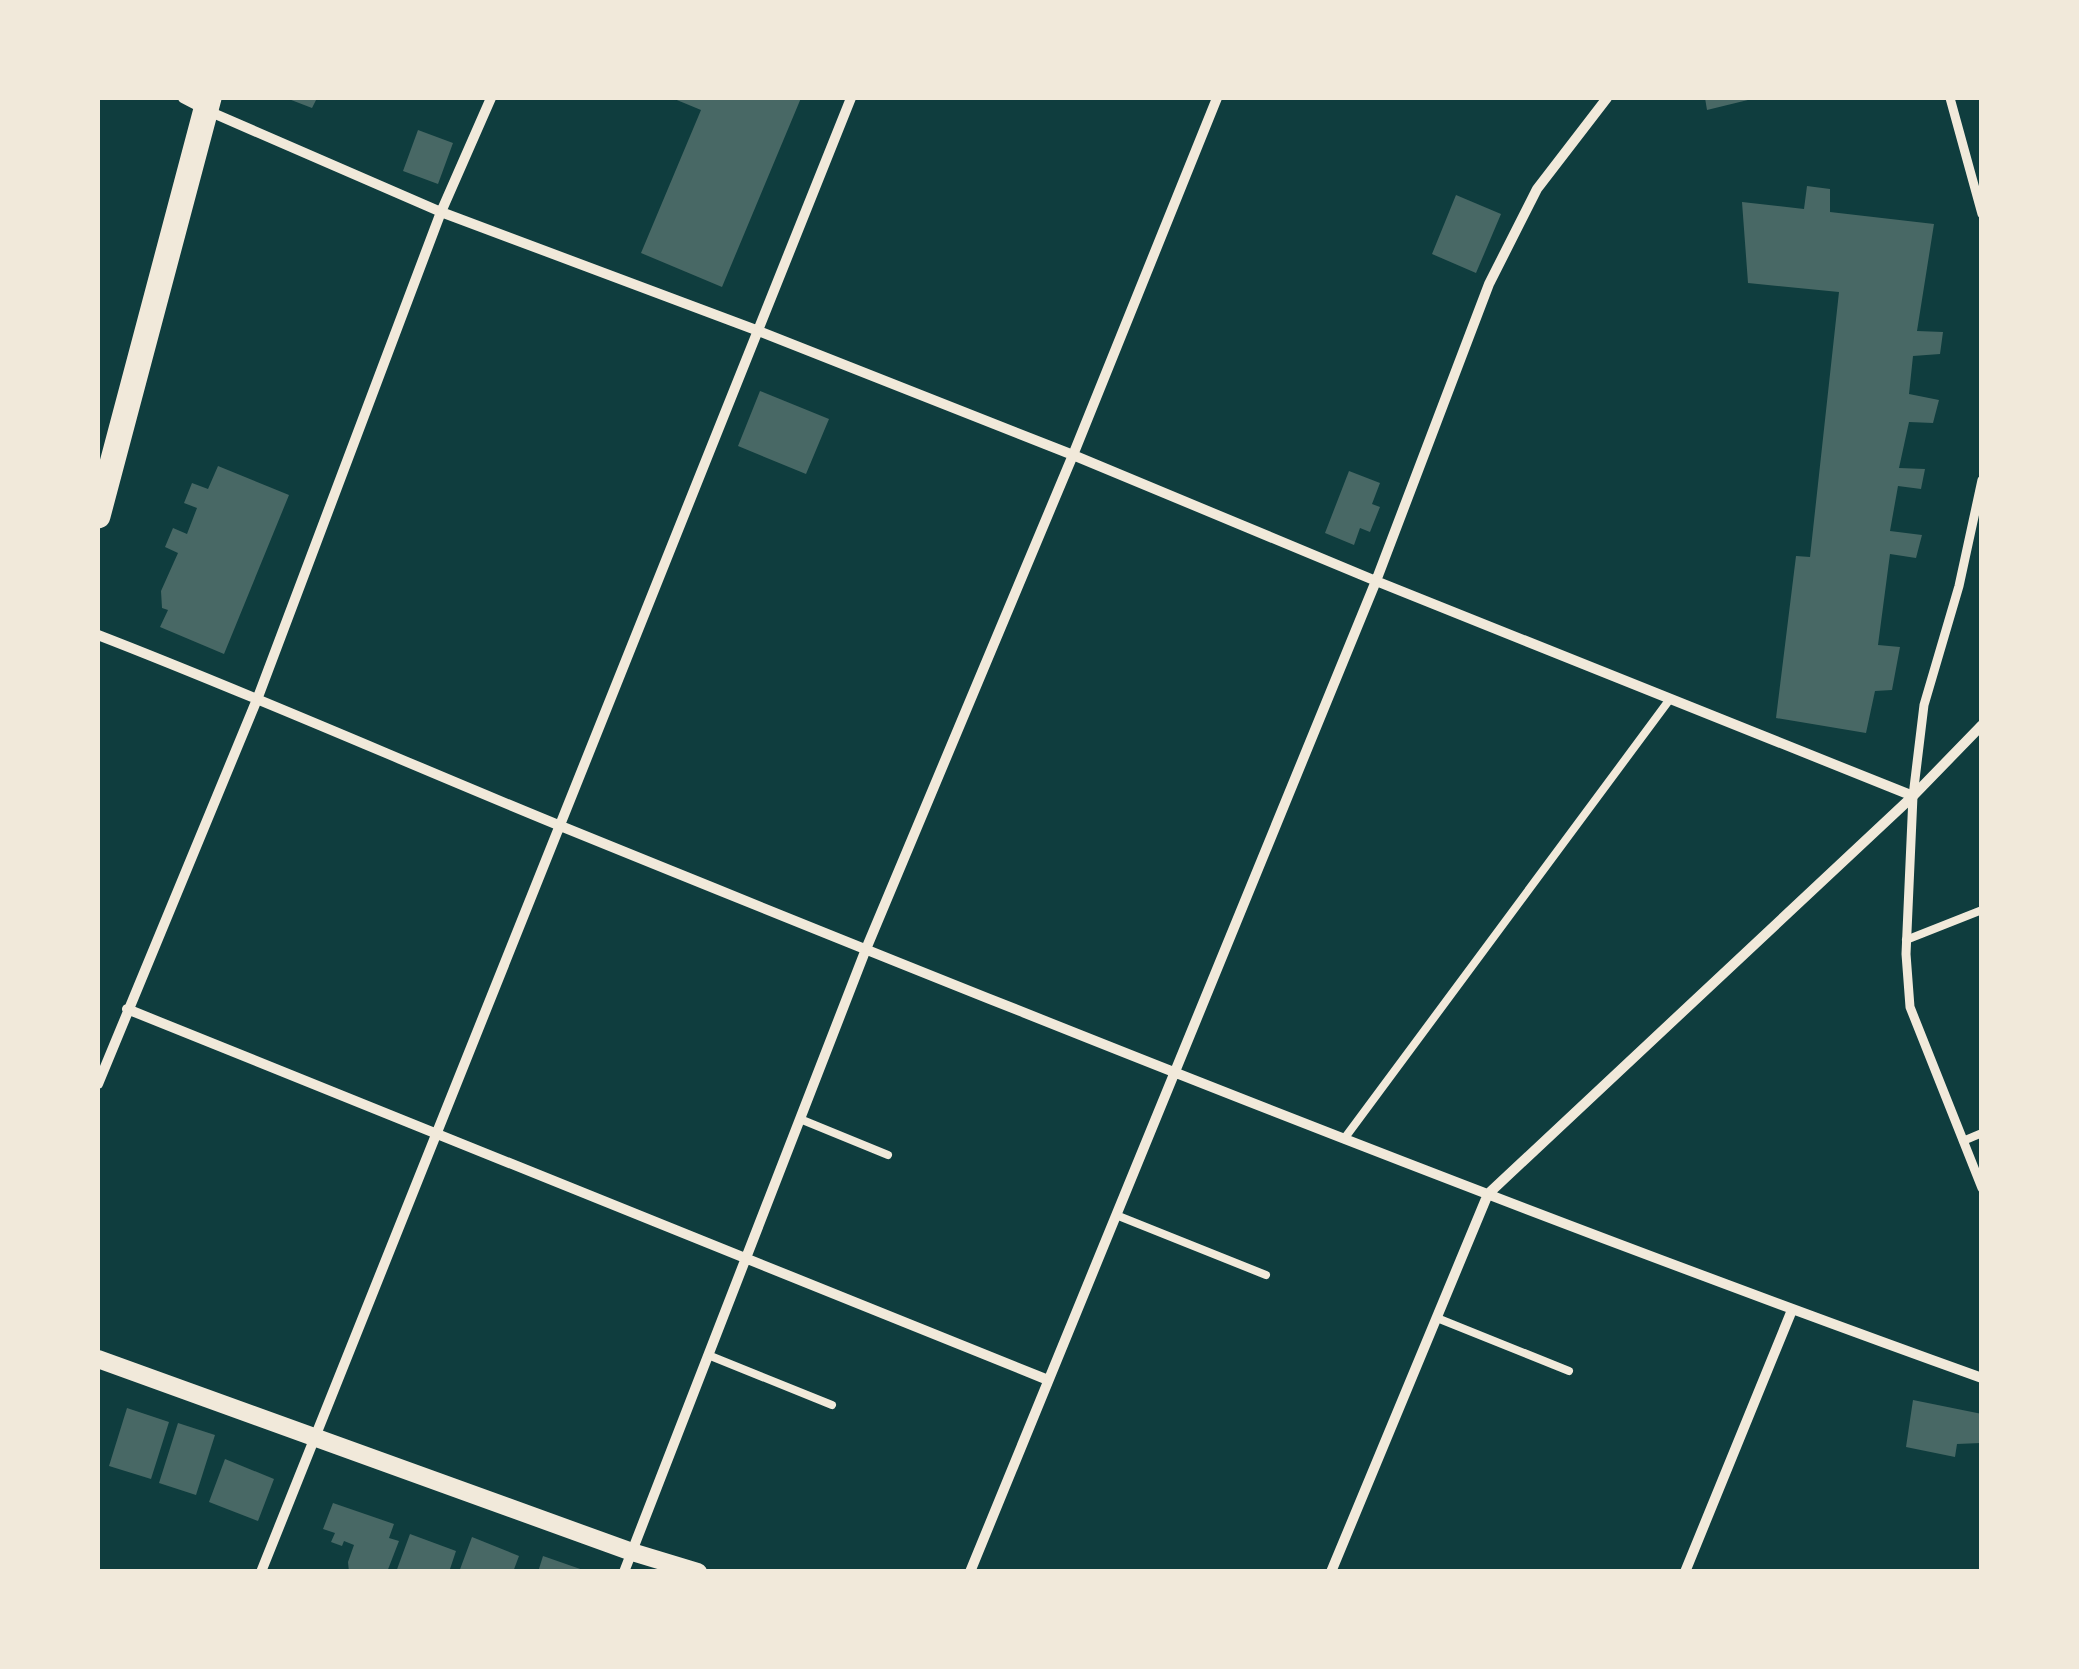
<svg xmlns="http://www.w3.org/2000/svg" width="2079" height="1669" font-family="'Fira Sans',sans-serif">
<rect width="100%" height="100%" fill="#0f3d3e"/>
<path fill="#486865" d="M286 98H317L312 108Z
M672 98H801L722 287 641 253 701 110Z
M1705 98H1752V99L1707 110Z
M418 130 453 143 438 184 403 171Z
M1807 186 1830 189V212L1934 224 1917 331 1943 332 1940 354 1913 356 1909 394 1939 400 1933 423 1909 422 1899 468 1925 469 1921 489 1898 486 1890 531 1922 535 1916 558 1890 554 1878 645 1900 647 1892 690 1875 691 1866 733 1776 718 1796 556 1810 557 1839 292 1748 283 1742 202 1804 209Z
M1456 195 1501 214 1476 273 1432 254Z
M760 391 829 419 806 474 738 446Z
M218 466 289 495 224 654 160 627 168 610 162 608 161 591 178 553 165 547 173 528 187 534 197 508 184 503 192 483 208 489Z
M1349 471 1380 483 1372 504 1380 507 1370 532 1360 528 1354 545 1325 533Z
M1913 1400 1982 1414 1981 1443 1957 1444 1955 1457 1906 1447Z
M127 1408 169 1422 151 1479 109 1466Z
M178 1423 215 1435 196 1495 159 1483Z
M225 1459 274 1479 258 1521 209 1502Z
M333 1503 394 1524 389 1538 399 1541 387 1572H349L348 1562 354 1545 344 1541 342 1546 331 1542 335 1533 323 1529Z
M410 1534 456 1551 449 1572H396Z
M472 1537 519 1556 513 1572H459Z
M543 1556 586 1571V1572H538Z"/>
<g fill="none" stroke-linecap="round" stroke-linejoin="round">
<path stroke="#f1e9da" stroke-width="8" d="M1906 940 1982 910
M800 1119 888 1155
M1344 1139 1670 699
M1963 1141 1982 1133
M1116 1215 1266 1275
M1437 1318 1569 1371
M708 1355 832 1405"/>
<path stroke="#f1e9da" stroke-width="9" d="M1950 98 1982 214
M1982 480 1959 586 1924 705 1913 796 1906 954 1910 1007 1982 1188"/>
<path stroke="#f1e9da" stroke-width="10" d="M183 98 206 110 441 212 756 330 1073 455 1376 581 1913 796
M98 635C256 696 411 765 568 829 1036 1019 1506 1207 1982 1378
M127 1009 1048 1380
M98 1084 258 697 441 212 491 98
M261 1572 851 98
M624 1572 866 949 1073 455 1217 98
M970 1572 1376 581 1489 284 1537 189 1607 98
M1331 1572 1488 1194 1913 796 1982 725
M1685 1572 1792 1310"/>
<path stroke="#f1e9da" stroke-width="18" d="M98 1359 632 1552 698 1572"/>
<path stroke="#f1e9da" stroke-width="25" d="M98 516 209 98"/>
</g>
<rect width="2079" height="1669" fill="none" stroke="#f1e9da" stroke-width="200"/>
</svg>
